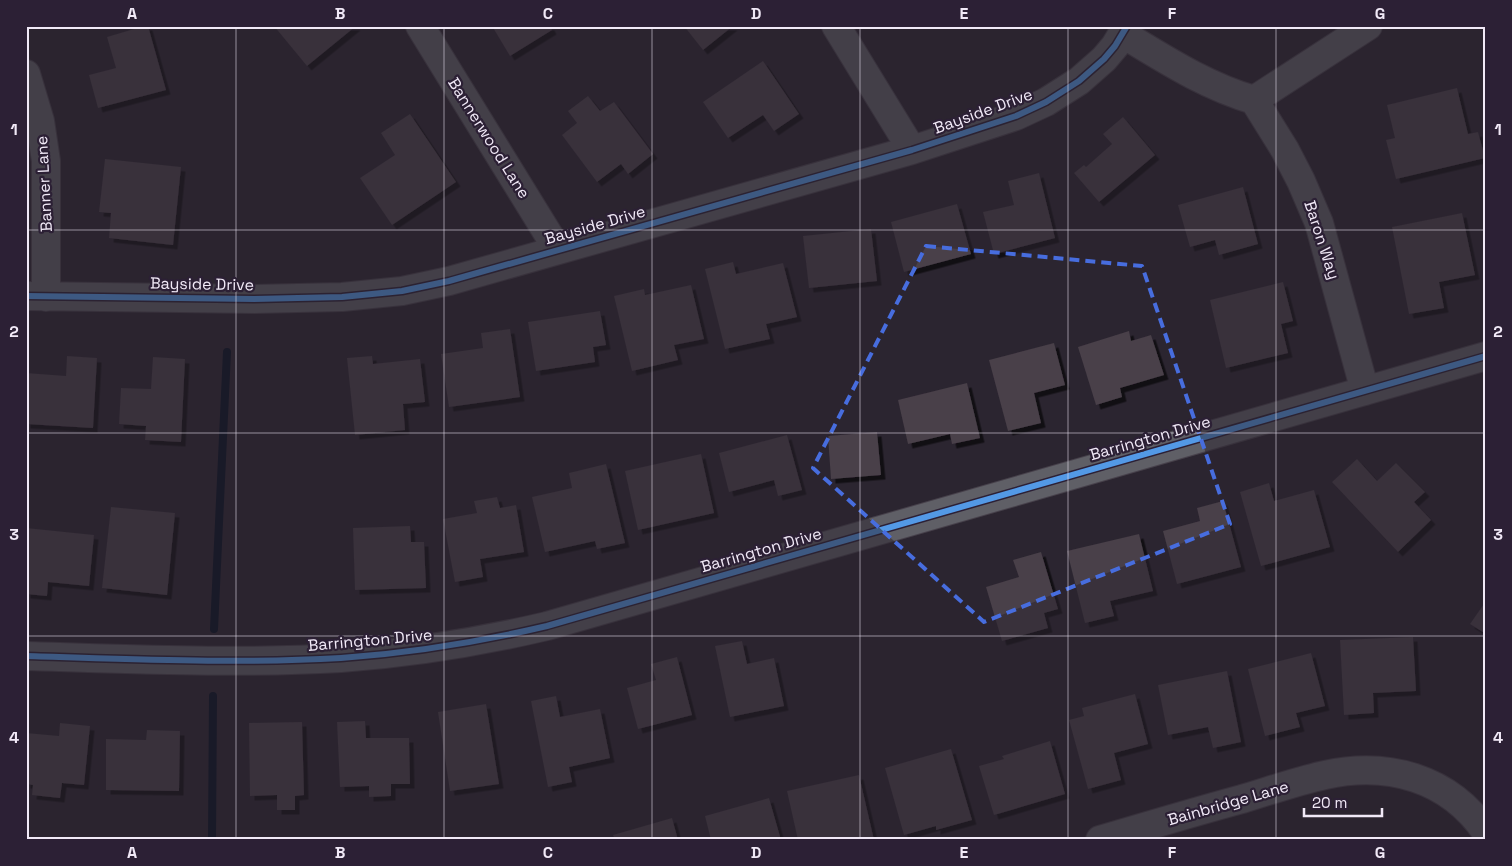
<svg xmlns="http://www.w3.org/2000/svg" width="1512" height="866" font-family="'Space Grotesk',sans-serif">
<defs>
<filter id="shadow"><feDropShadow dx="4.5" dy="4.5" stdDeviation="0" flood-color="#0009"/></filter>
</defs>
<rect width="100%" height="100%" fill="#2b2530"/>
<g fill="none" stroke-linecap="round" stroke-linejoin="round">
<path stroke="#040e20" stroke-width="8" d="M214 629 227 352
M212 840 213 696"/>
</g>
<path fill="#483f48" filter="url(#shadow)" d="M144 26H148L166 90 98 108 89 75 116 68 107 37Z
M274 26H356L307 66Z
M492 26H550L552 30 510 56Z
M684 26H733L703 50Z
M763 61 799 114 774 131 763 115 728 138 703 102Z
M1457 88 1468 134 1478 132 1485 158 1396 179 1386 140 1395 138 1387 105Z
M588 96 600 111 614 102 653 154 628 174 621 164 597 182 562 135 577 123 568 111Z
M410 114 456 182 392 225 360 178 395 155 381 133Z
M1123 117 1155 155 1099 202 1074 173 1084 165 1086 167 1112 144 1103 134Z
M105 159 181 167 173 245 109 238 111 213 99 212Z
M1039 173 1055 238 994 254 983 212 1014 205 1008 181Z
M1243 187 1258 244 1219 255 1215 240 1190 247 1178 205Z
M957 204 971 254 904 272 891 222Z
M1462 213 1475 275 1439 282 1444 308 1409 314 1392 227Z
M871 229 877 281 809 288 803 236Z
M733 262 736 274 783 263 797 317 766 324 770 339 725 349 705 269Z
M1283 282 1293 321 1281 324 1288 353 1226 368 1210 300Z
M691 285 704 339 674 345 678 360 632 371 614 296 644 289 645 295Z
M600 311 606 345 593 347 595 362 536 371 528 322Z
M510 329 520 397 449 407 441 354 483 348 481 333Z
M1129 331 1131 341 1151 335 1164 375 1120 388 1122 397 1096 405 1078 347Z
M1054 343 1065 385 1034 393 1041 423 1008 431 989 360Z
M67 356 97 358 93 428 26 424V373L66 376Z
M372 356 373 364 420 359 425 402 403 404 405 430 355 435 347 358Z
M153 357 185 359 181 442 145 440 146 426 119 424 121 388 151 389Z
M967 383 980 438 952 444 950 434 908 444 898 400Z
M877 432 881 475 831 479 828 436Z
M787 435 802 490 778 496 774 480 729 492 719 453Z
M701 454 714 513 638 530 625 471Z
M1357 459 1377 481 1396 463 1425 492 1414 502 1431 520 1398 552 1332 482Z
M606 464 625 543 597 549 595 541 545 552 532 497 572 488 569 473Z
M1269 483 1274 501 1314 490 1330 547 1261 566 1240 492Z
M497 497 500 508 516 505 524 552 480 559 483 577 455 582 443 519 477 513 474 501Z
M1223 501 1241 567 1177 584 1163 531 1200 521 1197 508Z
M111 507 175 513 167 595 102 588Z
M410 526 411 542H424L426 588 355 590 353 528Z
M26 528 94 535 89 586 48 582 47 596 26 594Z
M1139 534 1153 591 1110 601 1114 616 1085 623 1067 551Z
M1041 552 1058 609 1044 613 1048 628 1002 641 986 587 1019 577 1013 560Z
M1486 601V634L1470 624Z
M1413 637 1416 691 1373 693 1374 713 1344 715 1340 640Z
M742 641 747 664 774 658 784 706 730 717 715 646Z
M1311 653 1325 706 1296 713 1300 727 1265 736 1248 669Z
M677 657 692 715 638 729 627 688 656 680 651 664Z
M1227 671 1241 742 1213 748 1208 727 1168 735 1158 685Z
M1135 694 1148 744 1114 753 1121 780 1088 789 1069 720 1084 716 1082 708Z
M556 696 560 717 600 709 610 758 569 767 572 782 548 787 531 701Z
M486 704 499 784 450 791 438 712Z
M365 721 366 738H409L410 784H391V796L369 797V786L340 787 337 722Z
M302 722 304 795 295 796V810H277V795L250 796 249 723Z
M60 723 90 726 84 785 62 783 60 798 32 795 33 785 26 784V733L59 736Z
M147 730 180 731 179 791 106 790V739L146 740Z
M1050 741 1065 794 994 815 979 766 1004 759 1002 756Z
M951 749 972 820 936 830V826L904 835 885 768Z
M859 775 874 840H798L787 791Z
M769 798 781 840H711L705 816Z
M672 818 678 840H615L613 835Z"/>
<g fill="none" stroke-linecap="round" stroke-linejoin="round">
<g stroke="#47414b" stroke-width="30">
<path id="minor" d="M420 26 558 250
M836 26 912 150
M1123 34C1166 60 1206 86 1254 100L1368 26
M26 74 40 121 46 161V297
M1254 100 1285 150 1301 181 1319 223 1365 391
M26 296 254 299 342 297 402 291 449 281 912 150 1016 116 1046 102 1079 81 1104 59 1115 46 1127 26
M26 656C131 659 236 664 341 658 411 653 479 642 547 626L1486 356
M1100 840C1147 826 1194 812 1242 799 1269 791 1297 781 1325 775 1388 761 1449 778 1486 832"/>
</g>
<use href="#minor" stroke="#5f5f66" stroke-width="28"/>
<g stroke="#2c2035" stroke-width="9">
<path id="cycleway" d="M26 296 254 299 342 297 402 291 449 281 912 150 1016 116 1046 102 1079 81 1104 59 1115 46 1127 26
M26 656C131 659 236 664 341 658 411 653 479 642 547 626L1486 356"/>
</g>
<use href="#cycleway" stroke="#5399e6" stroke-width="6"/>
</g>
<path d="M0 0H1512V866H0ZM926 246 1142 266 1230 524 984 622 813 468Z" fill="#2b2530" fill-opacity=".55" fill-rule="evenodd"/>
<path fill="none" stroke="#476dde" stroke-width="4" stroke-dasharray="10 6" stroke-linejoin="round" d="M926 246 1142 266 1230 524 984 622 813 468Z"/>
<path fill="none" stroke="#f1e9f7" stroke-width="1" stroke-opacity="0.55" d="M236 26V840M444 26V840M652 26V840M860 26V840M1068 26V840M1276 26V840M26 230H1486M26 433H1486M26 636H1486"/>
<g text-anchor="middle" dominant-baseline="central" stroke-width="4.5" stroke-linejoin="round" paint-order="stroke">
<g font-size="16" fill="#f1e9f7" stroke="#2c2035">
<text transform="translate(983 111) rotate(-20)">Bayside Drive</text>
<text transform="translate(489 138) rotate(58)">Bannerwood Lane</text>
<text transform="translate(44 184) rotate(-93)">Banner Lane</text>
<text transform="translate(595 225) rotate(-16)">Bayside Drive</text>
<text transform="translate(1322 240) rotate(72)">Baron Way</text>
<text transform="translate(202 284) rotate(1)">Bayside Drive</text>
<text transform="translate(1150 438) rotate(-16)">Barrington Drive</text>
<text transform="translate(761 550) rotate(-16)">Barrington Drive</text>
<text transform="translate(370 640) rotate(-5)">Barrington Drive</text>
<text transform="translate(1228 803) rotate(-16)">Bainbridge Lane</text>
</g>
</g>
<rect width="1512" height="866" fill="none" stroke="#2c2035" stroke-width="55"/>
<path d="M1304 808v8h78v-8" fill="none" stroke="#f1e9f7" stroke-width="2.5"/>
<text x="1312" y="808" font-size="15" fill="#f1e9f7" stroke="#2c2035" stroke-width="4" paint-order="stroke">20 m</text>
<rect x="28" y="28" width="1456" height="810" fill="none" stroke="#f1e9f7" stroke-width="2"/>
<g font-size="16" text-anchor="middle" font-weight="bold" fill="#f1e9f7">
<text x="132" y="19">A</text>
<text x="340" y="19">B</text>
<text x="548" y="19">C</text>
<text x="756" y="19">D</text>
<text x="964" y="19">E</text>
<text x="1172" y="19">F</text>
<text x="1380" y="19">G</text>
<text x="14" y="135">1</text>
<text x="1498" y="135">1</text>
<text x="14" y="337">2</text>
<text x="1498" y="337">2</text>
<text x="14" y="540">3</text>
<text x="1498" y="540">3</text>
<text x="14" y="743">4</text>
<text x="1498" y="743">4</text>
<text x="132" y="858">A</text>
<text x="340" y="858">B</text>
<text x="548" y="858">C</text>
<text x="756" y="858">D</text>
<text x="964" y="858">E</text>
<text x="1172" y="858">F</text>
<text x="1380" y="858">G</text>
</g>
</svg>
